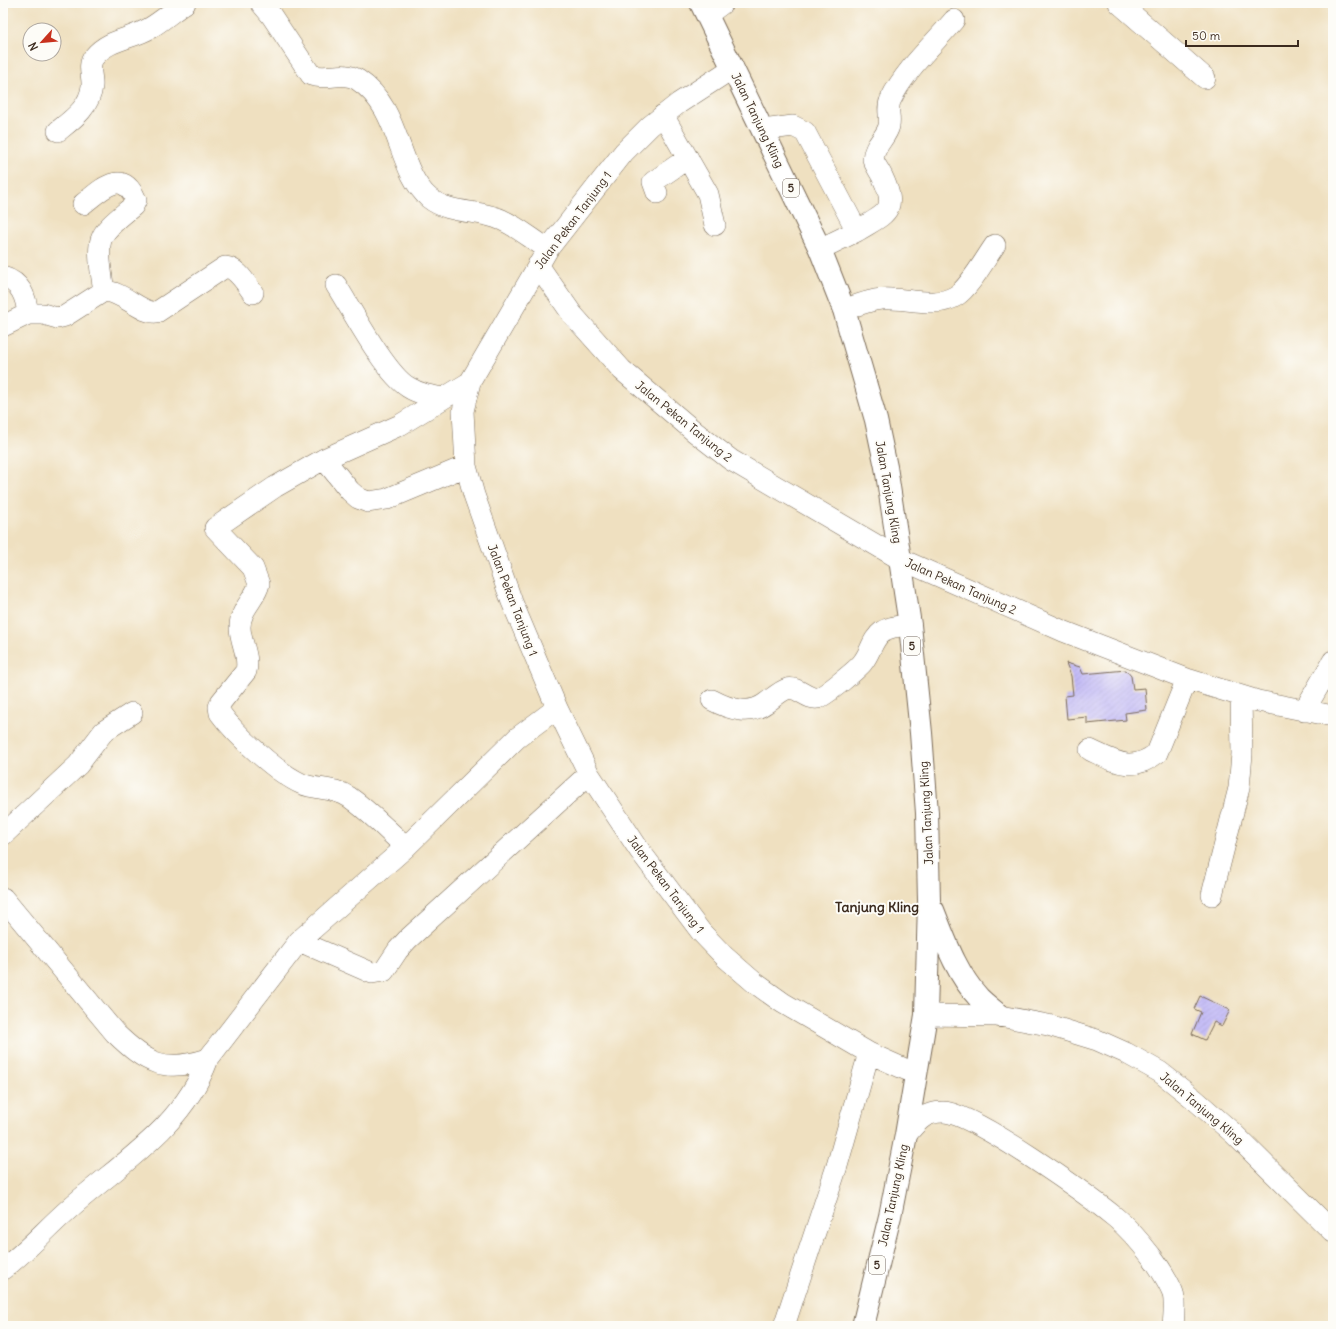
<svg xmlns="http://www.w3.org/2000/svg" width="1336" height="1329" font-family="Delius,sans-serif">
<defs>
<pattern id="building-hatch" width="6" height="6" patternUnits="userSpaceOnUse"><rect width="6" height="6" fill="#c2baf7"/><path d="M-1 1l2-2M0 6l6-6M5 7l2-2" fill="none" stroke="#a8a0d3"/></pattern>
</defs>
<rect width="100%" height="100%" fill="#fdfcf7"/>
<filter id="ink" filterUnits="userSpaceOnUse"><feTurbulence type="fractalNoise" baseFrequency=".025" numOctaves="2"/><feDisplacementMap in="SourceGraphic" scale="8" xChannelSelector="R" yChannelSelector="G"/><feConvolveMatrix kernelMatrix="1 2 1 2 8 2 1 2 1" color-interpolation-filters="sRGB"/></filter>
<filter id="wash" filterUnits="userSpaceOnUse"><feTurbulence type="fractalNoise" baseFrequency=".012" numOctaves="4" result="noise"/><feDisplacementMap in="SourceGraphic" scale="16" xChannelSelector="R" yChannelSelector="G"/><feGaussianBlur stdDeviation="0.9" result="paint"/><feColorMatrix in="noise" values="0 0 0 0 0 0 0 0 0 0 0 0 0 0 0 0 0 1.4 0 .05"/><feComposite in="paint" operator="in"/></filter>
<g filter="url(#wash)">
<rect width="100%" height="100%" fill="#efe0c0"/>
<g id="blocks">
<path fill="url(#building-hatch)" d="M1066 663 1080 667 1083 674 1126 670 1131 676 1133 689 1145 688 1147 710 1125 713 1126 720 1087 724V717L1067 719 1065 696 1073 695 1071 676Z
M1200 996 1230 1010 1222 1026 1214 1022 1205 1040 1192 1034 1201 1012 1194 1009Z"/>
</g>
</g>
<g filter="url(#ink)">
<use href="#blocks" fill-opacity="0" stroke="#7a6a57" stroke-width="1"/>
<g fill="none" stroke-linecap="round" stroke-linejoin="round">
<g stroke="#7a6a57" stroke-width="22">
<path id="minor" d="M261 3 271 15 311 75C327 81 343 70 358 80 402 109 396 169 429 198 450 215 479 209 502 220 518 227 533 240 548 249
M1119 3 1205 78
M707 15 723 3
M733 68 679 103 650 126 624 152 548 249 470 382 463 411 466 466 474 495 512 602 557 708 589 774 640 851 701 932 725 957 755 983 783 1003 869 1053 916 1074
M663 115 708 194 715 225
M763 130 793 126 805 132 857 231 820 249
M58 131C73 119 90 107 92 86 93 77 87 65 94 57 108 39 132 39 150 28 162 21 173 11 185 3
M657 193 653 182 688 158
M83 204C101 190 122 167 136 200L133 206C123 215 105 227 101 240 97 253 102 277 104 291
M857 231C886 213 899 212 882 176 879 170 875 165 873 159 874 145 886 138 889 126 891 117 886 108 891 99 904 71 934 44 954 20
M538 265 572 314 622 370 695 432 731 460 900 559 1063 631 1187 679 1258 701 1333 716
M3 277C21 282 26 297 28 314
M336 285C352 310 385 373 408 387 419 394 431 396 443 398
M844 310C857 305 869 300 882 299 905 297 935 309 956 296 970 287 985 259 995 245
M3 326 28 314H43L57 318 65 316 104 291C123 291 142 315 157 312L225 267C238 268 246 284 253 293
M324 459 350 491 358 498 368 502 387 499 466 466
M712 700C729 709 749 716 766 703 772 699 780 691 787 689 798 686 807 700 818 698 825 696 859 668 863 662 871 652 872 639 883 631 891 626 901 626 910 625
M1304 711 1333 661
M1090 750C1116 762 1132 773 1157 753L1187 679
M3 835 78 765 104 731 132 713
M406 847C387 830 369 811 349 797 334 787 318 790 302 784 277 773 236 735 220 713L219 707 221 702 246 671C250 656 240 642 240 627 240 609 255 600 259 584L253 568 215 528 275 487 324 459 400 425 470 382
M1212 895 1239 788 1242 754 1241 696
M3 898 115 1033C147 1064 164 1073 208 1059
M299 941 372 973 384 971 398 950 408 939 589 774
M926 1015 1000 1016 1048 1025 1097 1040 1126 1053 1160 1072 1194 1099 1233 1133 1333 1232
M906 1135C918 1121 924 1112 943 1112 973 1112 1089 1196 1116 1218 1128 1228 1141 1243 1151 1256 1157 1263 1170 1284 1173 1293 1175 1302 1174 1316 1173 1326
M3 1269C27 1251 47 1228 70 1208 122 1162 183 1127 208 1059L299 941 406 847 517 738 557 708
M784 1326 837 1166 869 1053"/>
</g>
<g stroke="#7a6a57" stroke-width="24">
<path id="highway" d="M701 3 820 249 844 310 876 420 886 467 910 625 921 733 927 813 929 901 926 1015 906 1135 890 1216 863 1326
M933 910C945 940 956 973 979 998 985 1004 993 1010 1000 1016"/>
</g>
<use href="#minor" stroke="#fff" stroke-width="21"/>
<use href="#highway" stroke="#fff" stroke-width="22"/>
</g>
</g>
<g text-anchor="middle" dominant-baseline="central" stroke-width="4" stroke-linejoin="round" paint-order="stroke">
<g fill="#fdfcf7" stroke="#75695f" stroke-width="1">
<rect x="783" y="179" width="16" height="18" rx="3"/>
<rect x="904" y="637" width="16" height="18" rx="3"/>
<rect x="869" y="1256" width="16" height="18" rx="3"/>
</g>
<g font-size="11" font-weight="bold" fill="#3b2a1e">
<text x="791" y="188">5</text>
<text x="912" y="646">5</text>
<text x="877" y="1265">5</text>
</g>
<g font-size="12" fill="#3b2a1e" stroke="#fdfcf7">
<text transform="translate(758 120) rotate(64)">Jalan Tanjung Kling</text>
<text transform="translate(573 220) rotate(-53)">Jalan Pekan Tanjung 1</text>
<text transform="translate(684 421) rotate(39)">Jalan Pekan Tanjung 2</text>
<text transform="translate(889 492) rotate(80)">Jalan Tanjung Kling</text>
<text transform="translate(961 586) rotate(24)">Jalan Pekan Tanjung 2</text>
<text transform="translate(513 600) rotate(69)">Jalan Pekan Tanjung 1</text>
<text transform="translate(926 813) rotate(-93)">Jalan Tanjung Kling</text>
<text transform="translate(666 884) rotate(53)">Jalan Pekan Tanjung 1</text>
<text transform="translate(1202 1108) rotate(40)">Jalan Tanjung Kling</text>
<text transform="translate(893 1195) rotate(-78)">Jalan Tanjung Kling</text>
</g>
<g font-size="14" font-weight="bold" fill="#3b2a1e" stroke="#fdfcf7">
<text x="877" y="907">Tanjung Kling</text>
</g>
</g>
<rect width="1336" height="1329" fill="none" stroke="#fdfcf7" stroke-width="16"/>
<g transform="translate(42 42) rotate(243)"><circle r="19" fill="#fdfcf7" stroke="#afa8a0"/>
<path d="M0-3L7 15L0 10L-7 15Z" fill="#c8321e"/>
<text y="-6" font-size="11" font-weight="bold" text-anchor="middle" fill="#3b2a1e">N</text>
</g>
<path d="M1186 40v6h112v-6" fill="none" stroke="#3b2a1e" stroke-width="2"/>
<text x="1192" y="40" font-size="12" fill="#3b2a1e" stroke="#fdfcf7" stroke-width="3" paint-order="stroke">50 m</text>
</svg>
